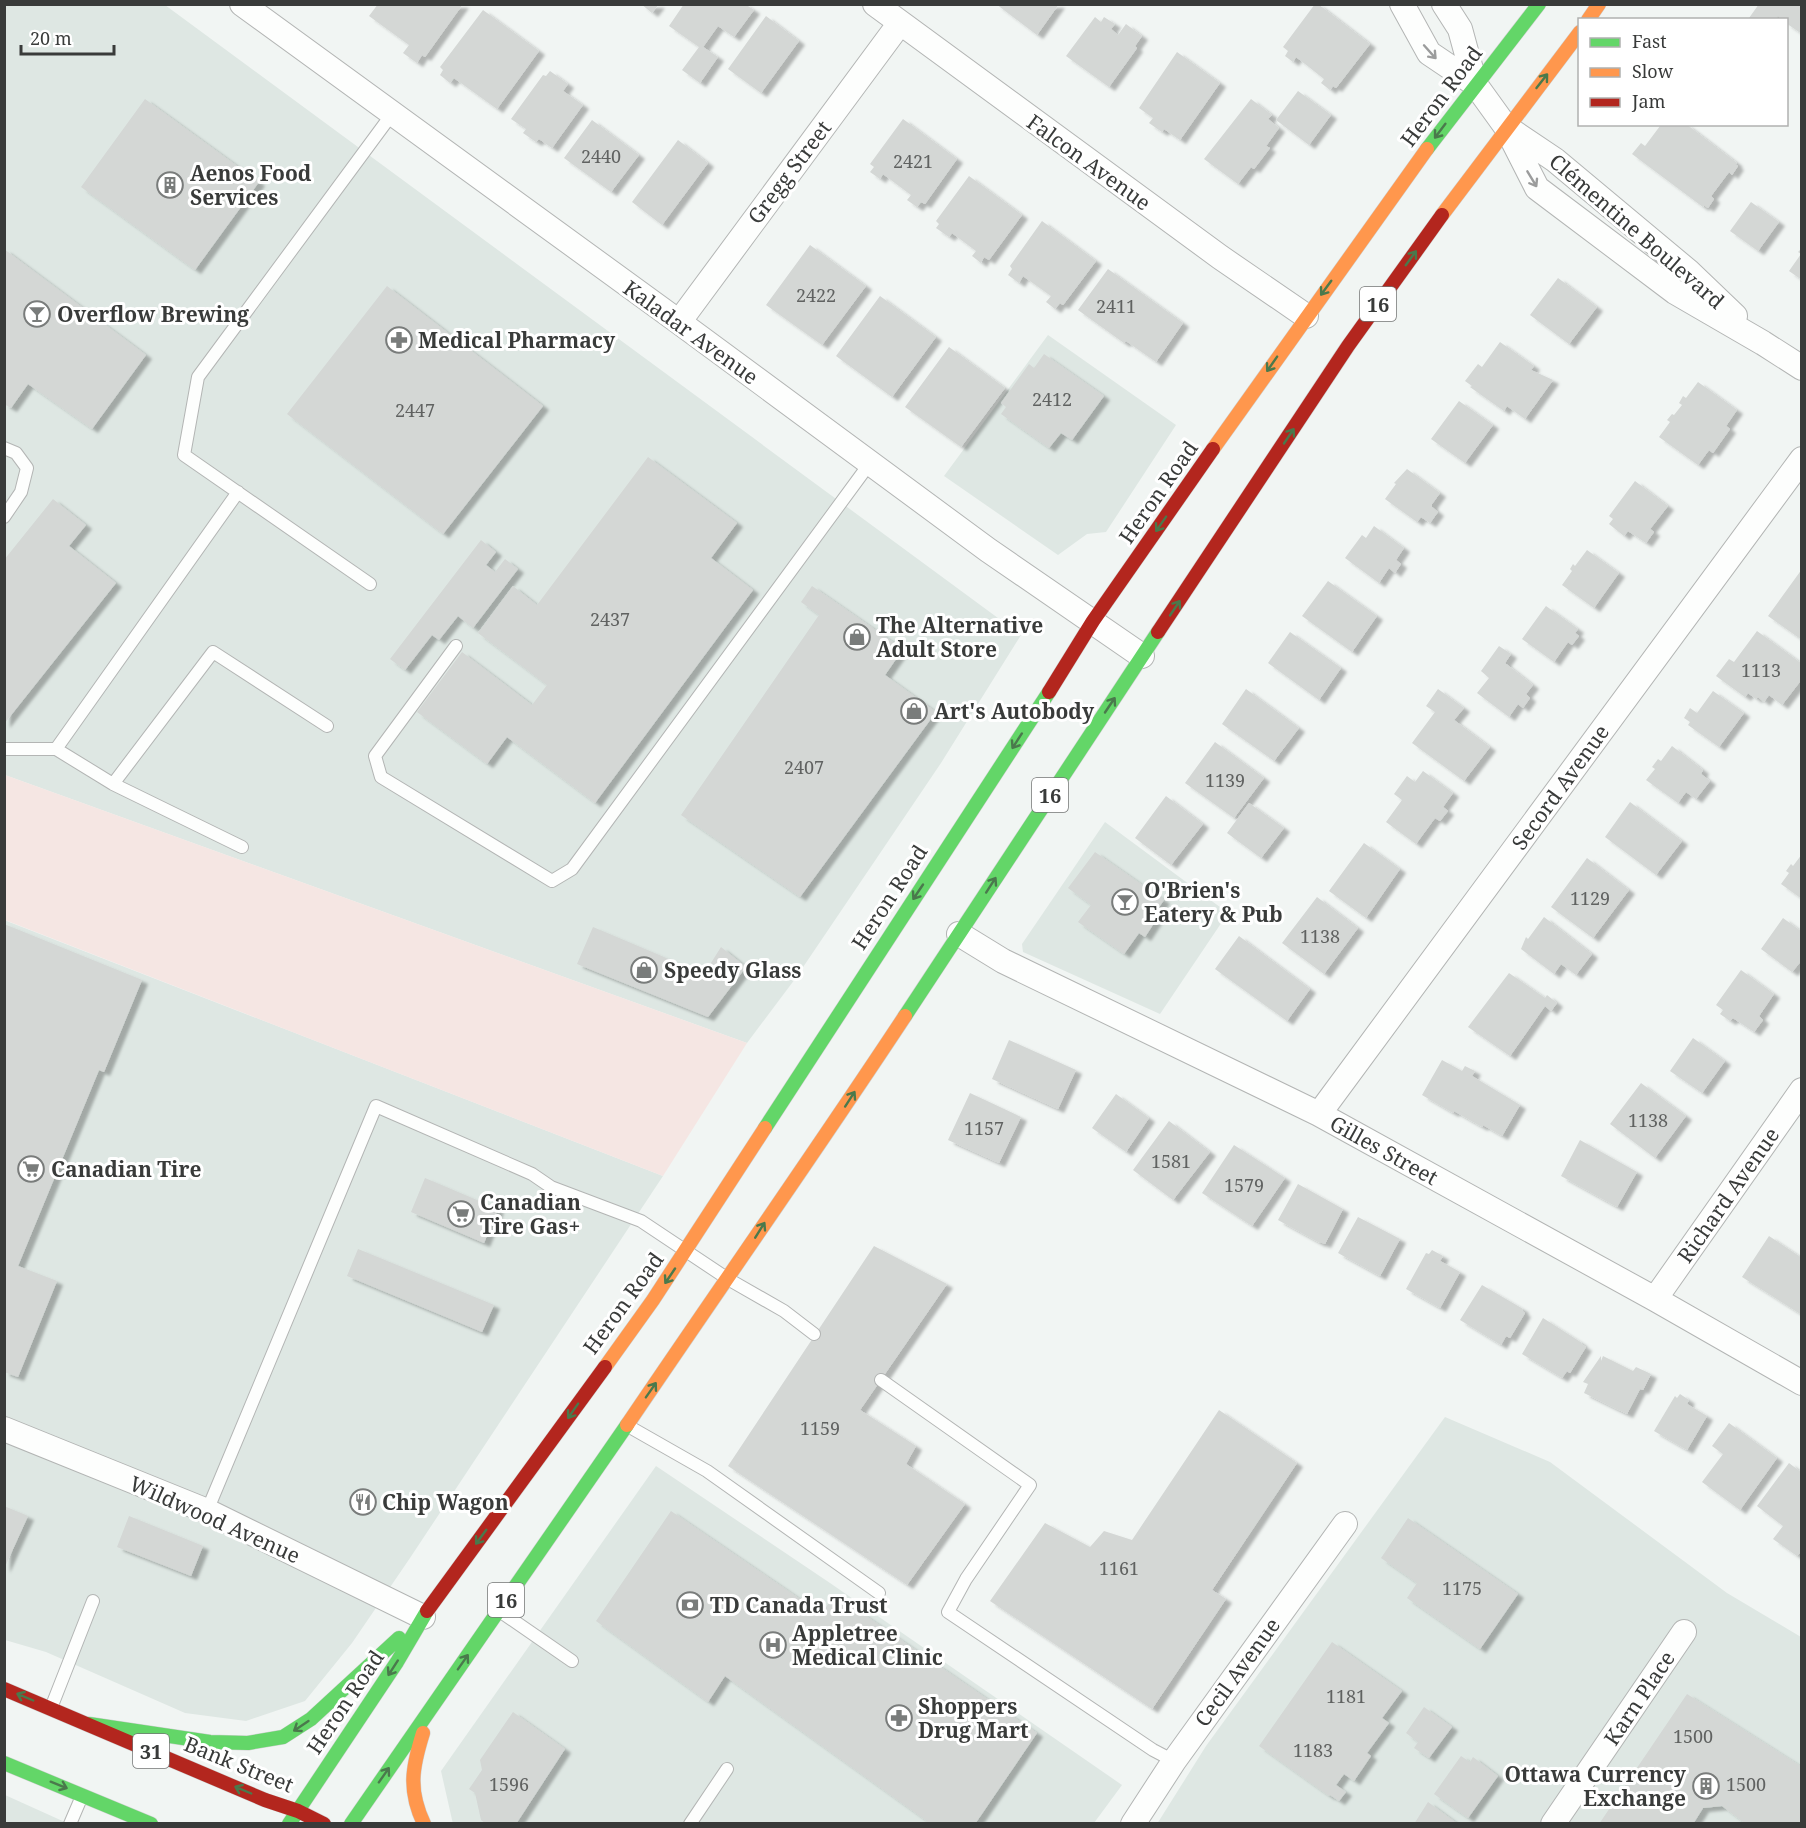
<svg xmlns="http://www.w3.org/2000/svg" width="1806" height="1828" font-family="'Noto Serif',serif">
<defs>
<filter id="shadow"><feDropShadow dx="6" dy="4" stdDeviation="1.5" flood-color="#0004"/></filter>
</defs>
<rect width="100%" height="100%" fill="#f1f5f3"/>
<path fill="#dee7e3" d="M4 5H165L1021 635 941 763 795 979 747 1043 5 775Z
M1048 335 1176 425 1106 532 1087 534 1058 555 944 476Z
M1105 822 1228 913 1160 1014 1023 952 1022 944Z
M4 920 663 1176 410 1558 352 1643 305 1701 246 1721 185 1713 46 1652 5 1640Z
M1445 1417 1550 1462 1727 1593 1801 1637V1823L1157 1824 1206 1746Z
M656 1466 830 1583 1122 1785 1094 1823 453 1824 441 1771Z
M5 1795 67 1823H5Z"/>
<path fill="#f5e6e3" d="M5 775 747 1043 663 1176 5 920Z"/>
<path fill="#d4d7d5" filter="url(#shadow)" d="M378 4H463L425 57 422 55 417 63 403 53 409 45 369 16Z
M641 4H659L652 13Z
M684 4H745L754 10 734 37 718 26 703 47 718 57 700 83 682 70 699 47 669 26Z
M996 4H1059L1037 35Z
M1315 4H1318L1370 44 1336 88 1333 86 1330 90 1321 83 1324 79 1309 67 1296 57 1293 62 1285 56 1288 51 1283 47Z
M1759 4H1802V34L1786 23V20H1782L1778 16 1775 20H1751L1749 18Z
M483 10 539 51 497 109 454 78 450 83 440 75 443 70 440 67Z
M766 16 799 41 761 93 728 69Z
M1095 17 1101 22 1104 17 1115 24 1111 29 1118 35 1126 24 1142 36 1135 46 1137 48 1109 87 1066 56Z
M1177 52 1220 83 1180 140 1164 129 1162 132 1149 123 1153 118 1139 108Z
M550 71 568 84 563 91 583 105 552 148 539 139 536 142 523 133 526 129 511 119 543 75 546 76Z
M1298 91 1331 115 1309 145 1276 120Z
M145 99 259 182 195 270 81 187Z
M1251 99 1272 115 1268 119 1279 128 1266 146 1270 148 1254 169 1251 167 1238 184 1204 159Z
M903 119 957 159 925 204 921 202 917 207 907 200 911 195 883 174 880 179 870 172 874 167 870 164Z
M592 120 639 155 611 192 564 158Z
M1659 124H1686L1737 163 1735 164 1738 166 1732 175 1729 172 1711 196 1714 199 1708 208 1704 205 1703 207 1632 154 1641 143 1645 146 1660 126Z
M678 140 708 163 662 225 632 202Z
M969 176 1022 215 989 260 984 257 981 263 972 256 976 251 952 233 949 237 936 228 939 224 936 221Z
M1751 202 1779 222 1758 251 1730 231Z
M1042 221 1096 261 1063 305 1060 303 1055 309 1046 302 1051 296 1023 276 1019 283 1008 275 1012 269 1010 266Z
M810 245 866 286 822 345 766 305Z
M1802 248V280L1789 271 1801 254 1798 252Z
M4 249 146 355 92 429 28 384 11 408 4 404Z
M1108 269 1183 323 1156 362 1126 341 1124 343 1078 310Z
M1558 278 1597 307 1569 344 1530 315Z
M387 286 543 406 443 534 287 414Z
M880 296 936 337 892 397 836 356Z
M1500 342 1534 366 1531 370 1553 380 1525 419 1507 406 1504 411 1470 387 1472 386 1465 381 1478 364 1482 367Z
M949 347 1005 388 961 447 905 407Z
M1044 354 1104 396 1072 440 1061 433 1049 448 1001 414 1006 407 1001 403 1029 364 1034 368Z
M1698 382 1737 410 1726 426 1730 429 1713 453 1709 450 1698 465 1659 437 1670 422 1667 420 1672 414 1674 415 1682 405 1679 403 1683 396 1686 398Z
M1459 401 1493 425 1465 463 1431 439Z
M648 457 737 523 711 558 753 590 595 803 507 737 487 764 417 712 462 652 532 705 547 685 478 633 513 586 537 605Z
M1407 469 1440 493 1432 504V507L1438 512 1430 523 1421 517 1417 522 1385 499 1396 484 1394 483Z
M1635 481 1668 506 1650 529 1654 532 1646 543 1628 531 1624 536 1609 524 1613 519 1609 516Z
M53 499 86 525 69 546 116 583 4 724V560Z
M1374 526 1404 548 1396 560 1401 564 1395 573 1389 568 1379 583 1345 558 1362 535 1366 538Z
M481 540 496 552 486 565 495 572 505 559 518 569 473 628 458 616 439 640 432 635 405 670 390 659Z
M1587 550 1619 573 1594 608 1562 585 1572 571 1570 569 1573 564 1575 566Z
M1802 569V640L1768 616Z
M1328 581 1377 616 1352 652 1302 616Z
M812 586 903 649 885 675 936 712 800 897 681 815 819 615 801 602Z
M1546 606 1578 629 1575 633 1579 636 1572 645 1568 642 1554 662 1522 639Z
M1757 631 1802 664V679L1782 705 1769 695 1764 702 1758 697 1756 699 1748 693 1745 697 1716 676 1729 659 1734 662Z
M1290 632 1341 668 1319 700 1268 663Z
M1499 646 1511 654 1505 663 1533 685 1526 694 1530 698 1523 708 1518 704 1509 717 1477 693 1489 678 1481 671Z
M1246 689 1299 728 1274 761 1222 724Z
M1438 689 1464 708 1454 720 1490 747 1464 781 1412 743 1435 712 1426 706Z
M1713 691 1744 713 1719 747 1688 725 1690 722 1684 718 1690 708 1697 713Z
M1215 742 1264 778 1234 818 1185 783Z
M1672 746 1703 770 1701 774 1710 781 1696 799 1686 792 1678 803 1646 780 1655 769 1652 767 1658 759 1661 761Z
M1423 771 1453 793 1443 807 1448 811 1440 821 1435 818 1416 844 1386 822 1402 800 1394 794 1407 776 1415 782Z
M1166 796 1203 824 1171 865 1135 838Z
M1630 802 1682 841 1656 875 1605 837Z
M1249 803 1284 828 1261 858 1227 833Z
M1364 843 1400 869 1366 918 1329 891Z
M1095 852 1164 900 1152 917 1156 920 1145 937 1139 933 1124 954 1078 922 1091 905 1068 888Z
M1802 854V899L1781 884 1789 873 1786 871 1791 864 1793 866Z
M1587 858 1629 890 1593 938 1551 907Z
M1317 897 1358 928 1324 974 1282 943Z
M1544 917 1592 954 1576 975 1561 964 1554 974 1521 949 1526 937 1528 939Z
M1783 918 1802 932V960L1792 972 1761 949Z
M4 924 142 980 104 1072 99 1070 18 1266 57 1281 18 1377 4 1372Z
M593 927 704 974 721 947 746 967 708 1017 577 964Z
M1239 936 1310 989 1287 1021 1215 969Z
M1741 970 1774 994 1759 1016 1763 1020 1754 1032 1733 1018 1730 1021 1720 1014 1723 1010 1716 1005Z
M1509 973 1545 998 1547 995 1557 1003 1551 1011 1545 1006 1510 1056 1468 1027Z
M1693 1038 1725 1061 1702 1093 1670 1071Z
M1009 1040 1076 1070 1058 1109 992 1079Z
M1442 1060 1462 1071 1465 1066 1475 1071 1472 1076 1520 1105 1502 1136 1483 1125 1482 1127 1454 1111 1453 1113 1422 1095Z
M1641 1083 1686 1116 1655 1158 1610 1124Z
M970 1093 1021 1117 999 1163 948 1140Z
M1116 1094 1149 1118 1126 1152 1092 1128Z
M1169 1121 1210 1152 1173 1200 1133 1170Z
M1580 1140 1637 1172 1617 1207 1561 1176Z
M1234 1145 1285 1178 1252 1226 1202 1193Z
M425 1178 498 1209 484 1243 411 1212Z
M1298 1184 1343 1209 1325 1244 1320 1242V1243L1278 1220Z
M1358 1217 1400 1239 1380 1276 1338 1253Z
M1769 1236 1802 1258V1315L1742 1277Z
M874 1246 947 1284 860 1410 916 1446 906 1464 965 1504 907 1585 728 1466Z
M358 1249 494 1305 482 1332 347 1276Z
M1432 1250 1443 1256 1440 1261 1460 1272 1440 1308 1406 1289 1426 1253 1429 1254Z
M1482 1285 1523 1309 1522 1311 1525 1313 1510 1338 1506 1336 1501 1345 1460 1320Z
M1543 1318 1582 1343 1581 1344 1586 1347 1570 1373 1567 1371 1562 1378 1522 1354Z
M1601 1356V1361L1603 1356 1633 1371 1636 1367 1651 1374 1643 1390 1640 1389 1627 1414 1584 1393 1588 1384 1583 1382Z
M1680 1394 1689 1400 1687 1404 1707 1416 1687 1450 1654 1431 1675 1396 1677 1398Z
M1219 1410 1297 1463 1212 1590 1226 1599 1152 1709 990 1601 1045 1523 1090 1547 1104 1531 1132 1540Z
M1729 1423 1777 1458 1740 1510 1702 1482 1723 1454 1712 1446Z
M1789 1463 1802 1473V1551L1797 1556 1773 1539 1783 1526 1757 1506Z
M4 1506 28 1516 4 1569Z
M671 1511 822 1614 834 1594 1037 1733 975 1824H931L725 1676 708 1702 596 1621Z
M129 1516 203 1546 191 1576 117 1547Z
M1408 1518 1518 1594 1480 1649 1407 1598 1417 1583 1381 1558Z
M1332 1642 1402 1691 1382 1718 1389 1723 1367 1753 1371 1756 1354 1781 1344 1774 1336 1785 1346 1792 1339 1801 1330 1795 1329 1796 1259 1746Z
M1687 1694 1802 1767V1824H1746L1722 1806 1703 1808 1693 1824H1599Z
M1424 1707 1452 1727 1429 1758 1414 1748 1418 1742 1406 1733Z
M513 1712 565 1749 516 1824H486L481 1820 475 1793 469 1789 482 1770 480 1760Z
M1461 1756 1470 1762 1473 1757 1498 1776 1468 1818 1434 1794Z
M1428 1802 1458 1824H1414Z"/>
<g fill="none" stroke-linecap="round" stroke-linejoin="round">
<g stroke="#b3b5b4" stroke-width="14">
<path id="lane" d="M4 448 16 453 27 468 21 492 4 517
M370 584 184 455 198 377 392 114
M456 646 375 756 381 777 552 881 572 869 870 463
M4 749H56L238 492
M56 749 113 784 213 652 327 726
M113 784 242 847
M881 1380 1030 1485 966 1579 948 1612 1153 1750 1174 1761
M628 1426 707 1471 879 1593
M207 1511 376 1106 532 1174 551 1187 641 1221 728 1279 784 1311 814 1334
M501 1612 572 1661
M51 1708 93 1601
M70 1824 82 1796
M690 1824 727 1769"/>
</g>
<g stroke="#b3b5b4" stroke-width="26">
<path id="street" d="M242 4 679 322 988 550 1142 656
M875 4 1220 257 1306 316
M1402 4 1429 53 1475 84
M1444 4 1460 29 1475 84 1506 127 1537 188 1675 292 1763 343 1802 368
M1506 127 1555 160 1688 271 1735 316
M679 322 900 23
M959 934 1003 961 1319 1114 1655 1299 1802 1383
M1319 1114 1802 459
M1655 1299 1802 1090
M4 1429 207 1511 423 1617
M1133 1824 1174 1761 1345 1524
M1553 1824 1684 1632"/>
</g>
<g stroke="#cfd0d0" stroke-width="15">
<path id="fast" d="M1427 149 1539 4
M905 1016 1158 632
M765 1128 1049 692
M89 1724 210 1742 248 1743 283 1737 311 1719 399 1638
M4 1763 151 1824
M289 1824 397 1662 427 1611
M351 1824 627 1425"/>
</g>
<g stroke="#cfd0d0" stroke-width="15">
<path id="slow" d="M1588 20 1599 4
M1442 215 1580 32
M1213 449 1427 149
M605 1367 653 1300 765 1128
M627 1425C719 1289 814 1154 905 1016
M423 1733C412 1768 408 1790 424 1824"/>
</g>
<g stroke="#cfd0d0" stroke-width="15">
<path id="jam" d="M1158 632 1348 346 1442 215
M1049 692 1093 621 1213 449
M427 1611 605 1367
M4 1689 265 1800 298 1811 324 1824"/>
</g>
<use href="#lane" stroke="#fdfefd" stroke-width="12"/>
<use href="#street" stroke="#fdfefd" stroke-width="24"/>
<use href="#fast" stroke="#63d668" stroke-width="14"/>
<use href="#slow" stroke="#ff974d" stroke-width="14"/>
<use href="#jam" stroke="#b3261e" stroke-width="14"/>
</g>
<defs><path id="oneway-shaft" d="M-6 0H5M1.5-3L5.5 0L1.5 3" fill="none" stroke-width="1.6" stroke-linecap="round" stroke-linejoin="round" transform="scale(1.5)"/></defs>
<g stroke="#9b9c9c">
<use href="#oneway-shaft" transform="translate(1430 52) rotate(48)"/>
<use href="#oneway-shaft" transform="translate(1532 179) rotate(59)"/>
</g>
<g stroke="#4a794c">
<use href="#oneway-shaft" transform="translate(1542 81) rotate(-52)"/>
<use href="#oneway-shaft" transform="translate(1440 131) rotate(127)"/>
<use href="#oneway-shaft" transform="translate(1411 258) rotate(-54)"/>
<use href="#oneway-shaft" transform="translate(1326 288) rotate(126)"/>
<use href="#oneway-shaft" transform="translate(1272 364) rotate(125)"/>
<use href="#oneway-shaft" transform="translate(1289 436) rotate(-56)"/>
<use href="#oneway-shaft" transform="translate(1161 524) rotate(125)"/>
<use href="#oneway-shaft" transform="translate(1175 608) rotate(-56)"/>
<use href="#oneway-shaft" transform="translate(1110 705) rotate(-56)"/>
<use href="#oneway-shaft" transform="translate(1017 741) rotate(123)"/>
<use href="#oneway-shaft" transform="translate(991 885) rotate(-57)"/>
<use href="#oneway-shaft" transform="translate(918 892) rotate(124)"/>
<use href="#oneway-shaft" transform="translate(850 1099) rotate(-57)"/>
<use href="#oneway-shaft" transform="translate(760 1230) rotate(-58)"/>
<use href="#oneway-shaft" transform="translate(670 1276) rotate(124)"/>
<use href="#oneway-shaft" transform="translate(651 1390) rotate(-55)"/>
<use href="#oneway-shaft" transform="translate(573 1411) rotate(125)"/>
<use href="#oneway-shaft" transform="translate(481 1537) rotate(126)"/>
<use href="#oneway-shaft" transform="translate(463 1662) rotate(-55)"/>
<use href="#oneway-shaft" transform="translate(393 1668) rotate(123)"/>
<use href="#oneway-shaft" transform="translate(25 1697) rotate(-157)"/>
<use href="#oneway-shaft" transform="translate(301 1726) rotate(146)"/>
<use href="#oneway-shaft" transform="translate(384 1775) rotate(-55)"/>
<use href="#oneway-shaft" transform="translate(59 1785) rotate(22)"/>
<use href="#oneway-shaft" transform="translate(243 1790) rotate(-157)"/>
</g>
<defs>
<g id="building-ring" transform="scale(1.35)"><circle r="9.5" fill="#fff" stroke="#797c7b" stroke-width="1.5"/><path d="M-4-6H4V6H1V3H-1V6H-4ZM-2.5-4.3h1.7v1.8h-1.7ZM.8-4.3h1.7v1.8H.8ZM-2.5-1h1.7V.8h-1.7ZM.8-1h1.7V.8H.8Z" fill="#797c7b"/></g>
<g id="bar-ring" transform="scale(1.35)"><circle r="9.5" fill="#fff" stroke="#797c7b" stroke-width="1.5"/><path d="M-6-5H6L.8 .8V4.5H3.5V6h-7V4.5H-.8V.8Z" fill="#797c7b"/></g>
<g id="pharmacy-ring" transform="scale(1.35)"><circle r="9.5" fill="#fff" stroke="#797c7b" stroke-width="1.5"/><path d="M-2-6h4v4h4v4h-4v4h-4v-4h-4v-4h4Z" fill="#797c7b"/></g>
<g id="shop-ring" transform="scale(1.35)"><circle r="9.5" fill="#fff" stroke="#797c7b" stroke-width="1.5"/><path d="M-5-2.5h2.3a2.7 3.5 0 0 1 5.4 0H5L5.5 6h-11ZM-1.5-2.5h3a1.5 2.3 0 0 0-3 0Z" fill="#797c7b"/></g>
<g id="supermarket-ring" transform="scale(1.35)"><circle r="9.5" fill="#fff" stroke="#797c7b" stroke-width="1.5"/><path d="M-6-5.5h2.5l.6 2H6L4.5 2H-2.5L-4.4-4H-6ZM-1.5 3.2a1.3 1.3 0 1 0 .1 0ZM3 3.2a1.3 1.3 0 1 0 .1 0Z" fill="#797c7b"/></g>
<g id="restaurant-ring" transform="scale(1.35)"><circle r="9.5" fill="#fff" stroke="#797c7b" stroke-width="1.5"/><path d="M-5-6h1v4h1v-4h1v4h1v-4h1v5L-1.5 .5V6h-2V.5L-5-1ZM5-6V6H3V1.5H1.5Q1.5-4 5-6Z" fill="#797c7b"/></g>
<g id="bank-ring" transform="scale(1.35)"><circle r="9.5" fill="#fff" stroke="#797c7b" stroke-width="1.5"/><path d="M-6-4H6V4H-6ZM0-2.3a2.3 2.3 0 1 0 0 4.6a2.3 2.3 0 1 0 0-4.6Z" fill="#797c7b"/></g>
<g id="hospital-ring" transform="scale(1.35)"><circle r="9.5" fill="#fff" stroke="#797c7b" stroke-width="1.5"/><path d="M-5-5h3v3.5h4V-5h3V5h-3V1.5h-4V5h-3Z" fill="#797c7b"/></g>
</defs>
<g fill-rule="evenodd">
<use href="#building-ring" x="170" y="185"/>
<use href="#bar-ring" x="37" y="314"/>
<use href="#pharmacy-ring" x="399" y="340"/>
<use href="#shop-ring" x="857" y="637"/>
<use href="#shop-ring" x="914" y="711"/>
<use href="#bar-ring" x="1125" y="902"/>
<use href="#shop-ring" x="644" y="970"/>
<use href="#supermarket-ring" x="31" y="1169"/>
<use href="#supermarket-ring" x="461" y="1214"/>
<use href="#restaurant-ring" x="363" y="1502"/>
<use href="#bank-ring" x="690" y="1605"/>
<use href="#hospital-ring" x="773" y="1645"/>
<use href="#pharmacy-ring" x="899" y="1718"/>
<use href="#building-ring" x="1706" y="1786"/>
</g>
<g text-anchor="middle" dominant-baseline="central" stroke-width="6" stroke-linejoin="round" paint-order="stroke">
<g font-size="18" fill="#606261">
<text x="601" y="156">2440</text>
<text x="913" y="161">2421</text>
<text x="816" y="295">2422</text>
<text x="1116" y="306">2411</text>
<text x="1052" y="399">2412</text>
<text x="415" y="410">2447</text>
<text x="610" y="619">2437</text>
<text x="1761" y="670">1113</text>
<text x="804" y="767">2407</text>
<text x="1225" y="780">1139</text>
<text x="1590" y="898">1129</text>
<text x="1320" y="936">1138</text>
<text x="1648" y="1120">1138</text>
<text x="984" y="1128">1157</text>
<text x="1171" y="1161">1581</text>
<text x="1244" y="1185">1579</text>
<text x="820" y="1428">1159</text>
<text x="1119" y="1568">1161</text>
<text x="1462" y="1588">1175</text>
<text x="1346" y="1696">1181</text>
<text x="1693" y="1736">1500</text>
<text x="1313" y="1750">1183</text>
<text x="509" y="1784">1596</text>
<text x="1746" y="1784">1500</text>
</g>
<g fill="#fff" stroke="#747675" stroke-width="1.5">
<rect x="1360" y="287" width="36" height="34" rx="4.5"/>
<rect x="1032" y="778" width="36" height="34" rx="4.5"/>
<rect x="488" y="1583" width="36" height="34" rx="4.5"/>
<rect x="133" y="1734" width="36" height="34" rx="4.5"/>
</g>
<g font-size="20" font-weight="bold" fill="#393b3a">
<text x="1378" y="304">16</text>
<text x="1050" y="795">16</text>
<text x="506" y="1600">16</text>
<text x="151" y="1751">31</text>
</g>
<g font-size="21" fill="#393b3a" stroke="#fff">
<text transform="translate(1441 96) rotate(-53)">Heron Road</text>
<text transform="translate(1089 162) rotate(36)">Falcon Avenue</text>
<text transform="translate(789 172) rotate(-53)">Gregg Street</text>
<text transform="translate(1637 231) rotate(41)">Clémentine Boulevard</text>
<text transform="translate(691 332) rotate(36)">Kaladar Avenue</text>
<text transform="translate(1158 492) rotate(-55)">Heron Road</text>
<text transform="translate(1560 787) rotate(-54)">Secord Avenue</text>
<text transform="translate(889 897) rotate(-57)">Heron Road</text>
<text transform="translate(1384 1150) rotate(29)">Gilles Street</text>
<text transform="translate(1728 1195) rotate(-55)">Richard Avenue</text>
<text transform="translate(623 1303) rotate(-54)">Heron Road</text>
<text transform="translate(215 1519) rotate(24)">Wildwood Avenue</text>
<text transform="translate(1237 1672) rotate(-54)">Cecil Avenue</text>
<text transform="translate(1639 1698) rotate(-56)">Karn Place</text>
<text transform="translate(345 1702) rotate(-56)">Heron Road</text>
<text transform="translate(239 1764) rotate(22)">Bank Street</text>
</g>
<g font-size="21" font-weight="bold" fill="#393b3a" stroke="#fff" text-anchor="start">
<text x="190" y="173">Aenos Food<tspan x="190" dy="24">Services</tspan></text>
<text x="57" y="314">Overflow Brewing</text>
<text x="418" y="340">Medical Pharmacy</text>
<text x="876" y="625">The Alternative<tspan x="876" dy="24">Adult Store</tspan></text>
<text x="934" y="711">Art's Autobody</text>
<text x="1144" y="890">O'Brien's<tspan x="1144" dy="24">Eatery &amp; Pub</tspan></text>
<text x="664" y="970">Speedy Glass</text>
<text x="51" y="1169">Canadian Tire</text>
<text x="480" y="1202">Canadian<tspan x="480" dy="24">Tire Gas+</tspan></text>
<text x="382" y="1502">Chip Wagon</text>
<text x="710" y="1605">TD Canada Trust</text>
<text x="792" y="1633">Appletree<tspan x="792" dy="24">Medical Clinic</tspan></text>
<text x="918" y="1706">Shoppers<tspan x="918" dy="24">Drug Mart</tspan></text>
<text x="1686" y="1774" text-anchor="end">Ottawa Currency<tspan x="1686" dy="24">Exchange</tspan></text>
</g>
</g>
<rect width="1806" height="1828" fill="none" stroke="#393b3a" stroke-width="12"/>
<rect x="1578" y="18" width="210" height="108" fill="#ffffff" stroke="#b0b1b0" stroke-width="1.5"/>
<rect x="1590" y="38" width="30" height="9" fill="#63d668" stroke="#b0b1b0" stroke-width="1.5"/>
<text x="1632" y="48" font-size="18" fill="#393b3a">Fast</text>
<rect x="1590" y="68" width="30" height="9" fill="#ff974d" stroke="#b0b1b0" stroke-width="1.5"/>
<text x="1632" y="78" font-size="18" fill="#393b3a">Slow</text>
<rect x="1590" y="98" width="30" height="9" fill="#b3261e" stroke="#b0b1b0" stroke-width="1.5"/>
<text x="1632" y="108" font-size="18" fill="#393b3a">Jam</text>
<path d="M21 45v9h93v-9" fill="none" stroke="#393b3a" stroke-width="3"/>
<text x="30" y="45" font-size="18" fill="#393b3a" stroke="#ffffff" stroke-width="4.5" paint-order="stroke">20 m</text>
</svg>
